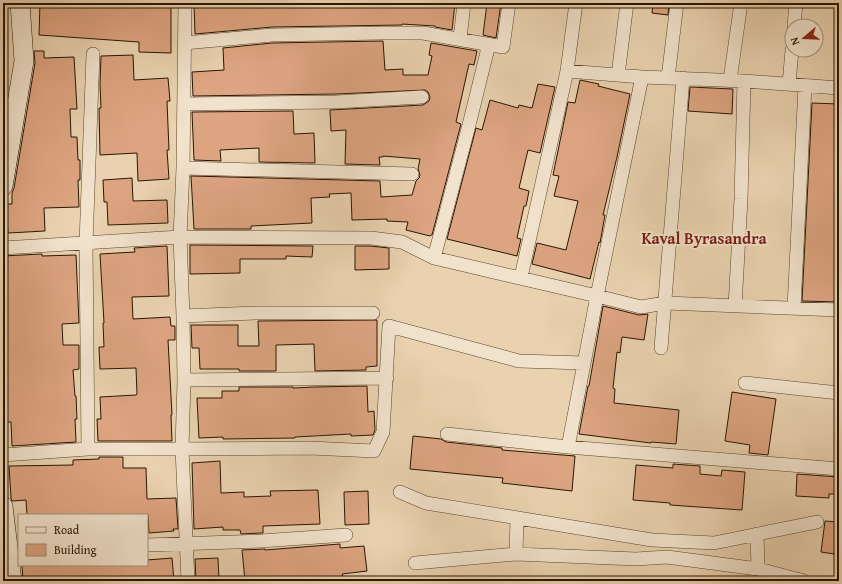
<svg xmlns="http://www.w3.org/2000/svg" width="842" height="584" font-family="'Gentium Book Plus',serif">
<rect width="100%" height="100%" fill="#ead2b0"/>
<filter id="stains"><feTurbulence type="fractalNoise" baseFrequency=".005" numOctaves="4"/><feColorMatrix values="0 0 0 0 .2 0 0 0 0 .09 0 0 0 0 .02 0 0 0 .5 -.17"/></filter>
<radialGradient id="worn" r=".72"><stop offset=".6" stop-color="#630" stop-opacity="0"/><stop offset="1" stop-color="#630" stop-opacity=".3"/></radialGradient>
<path fill="#dda481" stroke="#281601" d="M40 3H171V53L139 52V42L39 35Z
M194 3H455L452 30 435 27V26L402 24V25L272 27 195 34Z
M487 3H501L496 38 483 35Z
M653 3H669L668 15 652 13Z
M383 41 385 70 403 69V75H428L432 56 429 55 431 43 477 51 474 65 469 64 456 122 461 124 432 235H431L430 236 406 230 408 222 387 221V219L352 220 351 193 329 194 330 197 311 198 312 223 251 226V229H194L191 176 380 181 381 197 412 195 416 181 419 178 420 175 418 169 420 159 383 156V157H379L380 165 345 164 346 130 331 131 330 110 423 105 429 101 430 97 428 92 425 90 336 94 193 96 192 72 224 70 223 48 272 43Z
M34 51H44V58L74 57 77 109H70L71 137H77L78 160H80V180H78L79 207 44 208 45 231 8 233 6 204H12V193L14 188 35 63Z
M133 55 134 80 168 78 170 101H167L169 150H167L169 179 138 181 137 153 100 155 99 108H101L100 84 101 56Z
M580 80 599 84 598 86 630 94 617 157 603 215H605L600 243 599 242 590 279 532 264 537 243 566 250 578 201 554 196 559 176 553 175 568 102 575 103Z
M538 84 555 87 540 153 528 150 519 188 529 191 526 206H524L517 238 521 239 517 256 447 239 476 128 482 130 490 100 518 108 519 105 532 108Z
M690 87 733 89 732 114 688 111Z
M812 103 839 104V302L802 301Z
M293 111 294 134 314 133 315 163 259 162V148L220 150 221 161 194 160 192 112Z
M132 178 133 201 167 200 168 223 108 225 107 202H104L103 180Z
M190 245 313 246 312 257 286 256V259H240V273L190 274Z
M167 246 169 296 132 297 133 319 170 317 171 326H175V340H168L172 415H171L172 441H98L97 419H101L100 397 136 395 137 394 136 368 100 369 99 347H104L103 323H104L100 254 135 252 134 248Z
M355 246H370L389 248V269L355 270Z
M42 254V256L76 255 79 323 62 324 63 345H79V369L73 370 75 396H76L77 419H75L76 442 12 446 11 422H7L5 396H3V256Z
M603 306 639 315 648 314 644 340 622 337 620 353 617 352 613 388 615 389 614 403 679 410 676 444 651 442V443L579 434 588 386H589Z
M377 320V366L366 367V370L315 371 314 344 276 345V371H239V369H200L199 348H192L191 325H238V346H259L258 321Z
M367 386 368 412 374 411 375 430 373 435 351 436V434L295 437V438L223 439V437L199 438 197 398H222V391H239V387H293V388L315 387Z
M732 392 776 399 768 455 749 453 750 445 725 441Z
M413 436 441 439 446 442 502 448V450L575 456 572 491 502 483 503 478 410 469Z
M99 457H123V468H146L147 499 176 498 178 529H173L174 531 149 533 148 515H27L26 500 12 501 11 498 9 466 73 465V460L99 459Z
M220 461 221 493 244 492V497L271 496 270 491 318 490 320 524 263 526V533H261L241 534 240 530H223V527L194 529 192 463Z
M673 464 700 466V474L721 476 722 470 745 472 742 510 670 505V503L633 500 636 465 673 468Z
M797 474 839 477V494H829V498L796 496Z
M368 491 369 524 345 525 344 492Z
M825 521 838 522 834 554 821 552Z
M340 544V548L364 546 367 571 342 574 343 577 298 581H245L242 550 265 549V550Z
M172 558 174 581H23L22 565H147V560Z
M218 558 219 581H196L195 559Z"/>
<g fill="none" stroke-linecap="round" stroke-linejoin="round">
<g stroke="#58452d" stroke-width="14">
<path id="street" d="M185 3 183 168 180 237 183 316 184 380 182 449 188 581
M794 26 796 3
M460 39 464 3
M184 43 272 35 382 33H423L503 47 509 3
M567 71 642 77 744 81 839 88
M618 75 627 3
M668 78 677 3
M730 80 741 3
M789 84 792 50
M184 104 336 102 422 97
M183 168 412 174
M3 248 180 237 371 238 402 242 434 258 597 296 641 307 666 303 839 310
M434 258 469 125 489 44
M521 277 567 71 576 3
M735 306 741 199 744 81
M794 308 805 86
M183 316 255 313H373
M661 348 683 78
M184 380 387 378
M745 383 839 393
M447 434 568 447 839 469
M568 447 597 296 642 77
M88 449 86 243 93 54
M3 455 88 449H182L310 448 374 451 383 432 389 326 519 361 584 363
M400 492 426 503 652 540 714 543 817 522
M757 534 758 569
M147 545 261 541 346 535
M516 554 517 518
M415 563 516 554 636 559 667 557 758 569 804 581"/>
</g>
<g stroke="#281601" stroke-width="20">
<path id="secondary" d="M3 186 24 61 20 3
M3 506 12 581"/>
</g>
<use href="#street" stroke="#f1e2cc" stroke-width="13"/>
<use href="#secondary" stroke="#f1e2cc" stroke-width="19"/>
</g>
<g text-anchor="middle" dominant-baseline="central" stroke-width="3.5" stroke-linejoin="round" paint-order="stroke">
<g font-size="16" font-weight="bold" fill="#7a1f14" stroke="#f1e2cc">
<text x="704" y="238">Kaval Byrasandra</text>
</g>
</g>
<rect width="842" height="584" fill="none" stroke="#ead2b0" stroke-width="16"/>
<rect x="4" y="4" width="834" height="576" fill="none" stroke="#281601" stroke-width="2"/>
<rect x="8" y="8" width="826" height="568" fill="none" stroke="#281601"/>
<rect x="18" y="514" width="130" height="52" fill="#f1e2cc" stroke="#a1907b"/>
<rect x="26" y="527" width="20" height="6" fill="#f1e2cc" stroke="#a1907b"/>
<text x="54" y="534" font-size="12" fill="#281601">Road</text>
<rect x="26" y="544" width="20" height="12" fill="#dda481" stroke="#a1907b"/>
<text x="54" y="554" font-size="12" fill="#281601">Building</text>
<g transform="translate(804 38) rotate(251)"><circle r="19" fill="#f1e2cc" stroke="#a1907b"/>
<path d="M0-3L7 15L0 10L-7 15Z" fill="#8f2418"/>
<text y="-6" font-size="11" font-weight="bold" text-anchor="middle" fill="#281601">N</text>
</g>
<rect width="100%" height="100%" filter="url(#stains)"/>
<rect width="100%" height="100%" fill="url(#worn)"/>
</svg>
